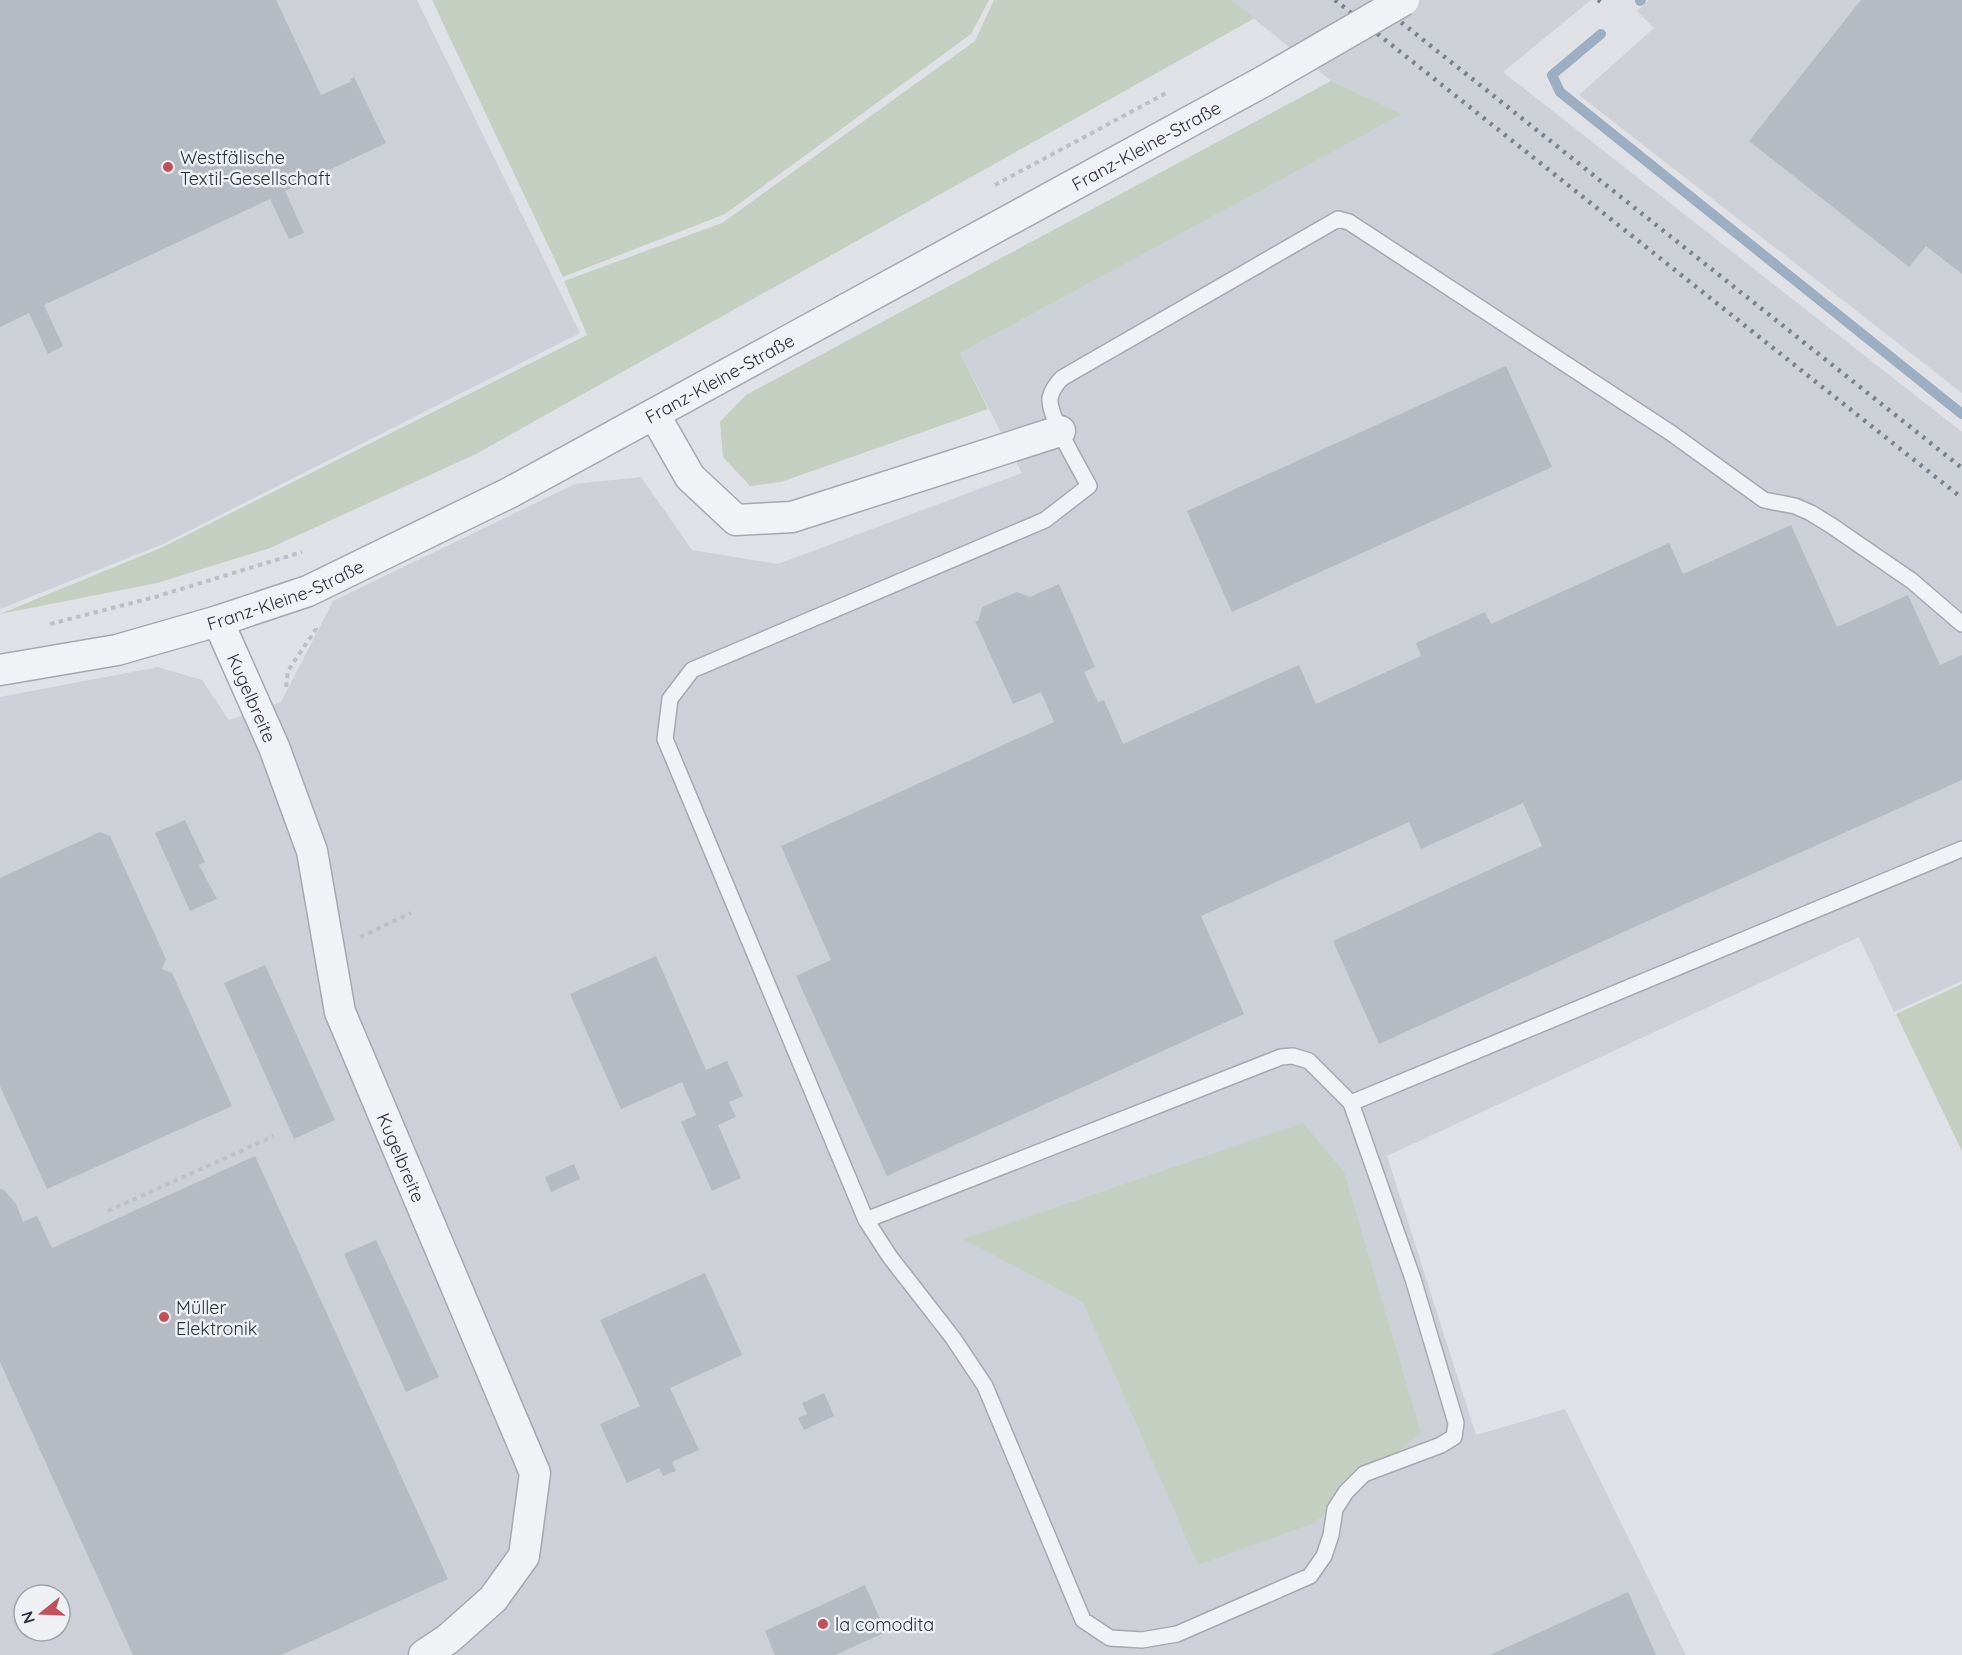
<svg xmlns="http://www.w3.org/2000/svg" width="1962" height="1655" font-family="Quicksand,sans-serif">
<rect width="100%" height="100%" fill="#dfe1e6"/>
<path fill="#cdd0d7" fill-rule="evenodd" d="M0 0H417L580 333 163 544 0 609Z
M1231 0H1591L1503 72 1962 432V981L1894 1012 1859 937 1387 1156 1476 1435 1565 1409 1686 1655H0V697L158 667 202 680 229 720 281 702 333 601 575 484 641 477 692 550 778 564 1022 473 960 353 1401 114 1331 81ZM24 1595H60V1631H24Z
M1649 0H1962V393L1579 95 1654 28 1637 11Z"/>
<path fill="#c4cfc1" d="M432 0H989L971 34 725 214 563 277Z
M994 0H1231L1255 18 476 454 270 548 157 583 0 614 163 547 587 335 564 281 722 223 975 41Z
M1331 81 1402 114 960 353 988 409 781 482 750 486 723 457 720 422 746 395Z
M1962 984V1151L1896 1014Z
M1303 1123 1344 1172 1421 1433 1314 1523 1198 1565 1083 1302 963 1239Z"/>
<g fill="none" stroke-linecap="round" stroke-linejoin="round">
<path stroke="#9dadc2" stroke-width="10" d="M1640 1 1641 0
M1601 34 1552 75 1560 92 1962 414"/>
</g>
<path fill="#b6bac2" d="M0 0H276L321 95 352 81 350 79 354 77 386 143 285 191 304 233 289 239 270 199 44 305 63 346 48 354 29 313 0 327Z
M1861 0H1962V274L1926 246 1909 267 1749 141Z
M1506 366 1552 467 1232 612 1187 511Z
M1791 525 1837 627 1908 595 1940 665 1962 655V780L1632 928 1379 1044 1333 941 1542 846 1523 803 1421 849 1409 822 1201 916 1244 1014 887 1176 796 976 831 960 781 846 1054 722 1041 692 1013 704 975 621H978L982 607 1017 592 1030 597 1059 584 1095 667 1084 672 1098 702 1104 700 1123 744 1299 665 1316 704 1421 656 1416 643 1485 612 1491 624 1669 543 1683 574Z
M185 820 205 862 199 865 217 899 190 911 155 833Z
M100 832 110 836 166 959 162 969 172 973 232 1106 47 1189 0 1086V878Z
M656 956 706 1070 727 1061 743 1096 729 1102 736 1117 718 1125 741 1178 712 1191 681 1122 696 1115 682 1082 621 1109 570 994Z
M265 965 335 1120 294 1139 224 983Z
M255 1156 448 1579 281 1655H133L0 1362V1189L4 1190 16 1204 23 1222 37 1216 52 1248Z
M574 1164 580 1179 551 1192 545 1177Z
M376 1240 439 1377 406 1392 344 1254Z
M705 1273 742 1355 670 1388 699 1450 672 1462 676 1471 663 1476 659 1468 627 1483 600 1424 640 1406 600 1320Z
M824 1393 834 1416 804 1430 798 1418 807 1414 802 1403Z
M865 1585 886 1632 835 1655H775L765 1631Z
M1628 1592 1656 1655H1490Z"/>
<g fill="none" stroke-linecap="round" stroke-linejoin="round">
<g stroke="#a5a8af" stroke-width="18">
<path id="service" d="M1351 1103 1413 1279 1456 1423 1454 1437 1441 1445 1364 1474 1346 1492 1335 1509 1331 1535 1324 1556 1310 1576 1177 1634 1142 1640 1110 1638 1083 1620 985 1386 953 1338 890 1257 866 1220 665 739 670 699 692 670 1045 520 1089 486C1080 469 1048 416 1050 398 1052 389 1056 384 1062 378L1338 219 1349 222 1671 433 1764 500 1795 506 1811 513 1832 526 1912 581 1962 624
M866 1220 1281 1057 1293 1056 1309 1061 1351 1103 1962 849"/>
</g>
<g stroke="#a5a8af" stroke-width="33">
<g id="minor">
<path d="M654 414 690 477 736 520 792 517 1060 431"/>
<path id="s1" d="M218 621 274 747 312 851 340 1012 535 1473 524 1556 493 1599 448 1639 424 1655"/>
<path id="s2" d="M0 670 117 650 218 621 308 591 509 493 1264 81"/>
</g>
</g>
<path stroke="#bdbfc5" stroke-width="4" stroke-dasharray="4.5 4.5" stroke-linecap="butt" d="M995 185 1168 92
M50 624 155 597 302 552
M286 687 288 671 316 629 315 625
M360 937 411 913
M108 1211 274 1136"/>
<use href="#service" stroke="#f1f2f5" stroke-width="15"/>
<use href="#minor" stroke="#f1f2f5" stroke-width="30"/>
<path stroke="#7a808e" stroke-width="4.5" stroke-dasharray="3 6" stroke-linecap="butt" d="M1335 0 1962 498
M1373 0 1962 468
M1598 0 1601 2"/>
<g stroke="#a5a8af" stroke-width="33" stroke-linecap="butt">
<path id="minor-bridge" d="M1264 81 1404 0"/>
</g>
<use href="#minor-bridge" stroke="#f1f2f5" stroke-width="30"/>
</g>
<g fill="#be515c" stroke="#eef0f4" stroke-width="2">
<circle cx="168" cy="167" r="6"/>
<circle cx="164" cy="1317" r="6"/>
<circle cx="823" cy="1624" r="6"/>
</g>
<g text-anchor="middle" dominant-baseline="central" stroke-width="5" stroke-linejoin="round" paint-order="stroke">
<g font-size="18" fill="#292f3b" stroke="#eef0f4">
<text stroke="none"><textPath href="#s2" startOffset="1268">Franz-Kleine-Straße</textPath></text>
<text stroke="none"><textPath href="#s2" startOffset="782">Franz-Kleine-Straße</textPath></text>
<text stroke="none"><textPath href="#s2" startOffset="296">Franz-Kleine-Straße</textPath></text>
<text stroke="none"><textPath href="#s1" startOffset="84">Kugelbreite</textPath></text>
<text stroke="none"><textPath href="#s1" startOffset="570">Kugelbreite</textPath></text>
</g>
<g font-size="18" fill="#292f3b" stroke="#eef0f4" text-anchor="start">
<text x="180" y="157">Westfälische<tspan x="180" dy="21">Textil-Gesellschaft</tspan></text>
<text x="176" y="1307">Müller<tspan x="176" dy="21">Elektronik</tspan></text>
<text x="835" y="1624">la comodita</text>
</g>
</g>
<g transform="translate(42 1613) rotate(252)"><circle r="28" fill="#eef0f4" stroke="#9fa3aa" stroke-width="1.5"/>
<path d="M0-4.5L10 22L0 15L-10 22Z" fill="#be515c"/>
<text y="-9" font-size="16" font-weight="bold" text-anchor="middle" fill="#292f3b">N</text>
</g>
</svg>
